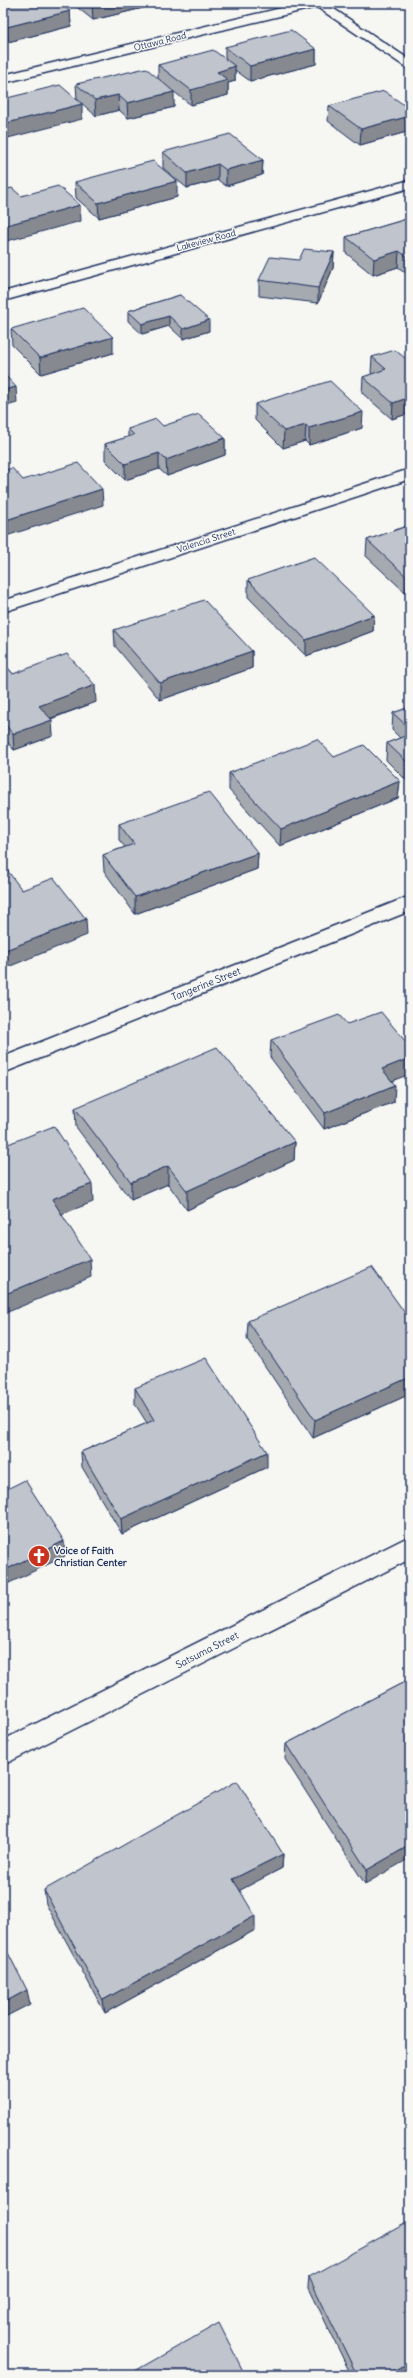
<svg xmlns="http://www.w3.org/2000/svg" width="413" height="2378" font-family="Delius,sans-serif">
<rect width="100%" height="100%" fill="#f6f6f2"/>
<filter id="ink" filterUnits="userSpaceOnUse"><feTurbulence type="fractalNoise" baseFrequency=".025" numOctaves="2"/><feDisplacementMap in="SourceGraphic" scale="8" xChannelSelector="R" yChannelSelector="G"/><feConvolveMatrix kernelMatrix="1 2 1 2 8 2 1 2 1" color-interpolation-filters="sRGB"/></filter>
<g filter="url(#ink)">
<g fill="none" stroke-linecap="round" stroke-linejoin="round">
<g stroke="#1b2f5e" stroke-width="3">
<path id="street" d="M302 3H323L321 6 3 83V75Z
M410 469V479L3 612V601Z
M410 896V911L3 1073V1057Z
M410 1536V1559L3 1765V1740Z"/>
</g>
<g stroke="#1b2f5e" stroke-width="3">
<path id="secondary" d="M311 3H325L410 60V70Z
M410 180V188L3 301V292Z"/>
</g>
<use href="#street" fill="#f6f6f2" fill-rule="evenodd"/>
<use href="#secondary" fill="#f6f6f2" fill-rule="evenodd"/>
</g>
<path fill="#a5a9b0" stroke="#1b2f5e" d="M3 3 70 11 71 26 8 42 3 38Z
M73 3H147V7L93 20 73 4Z
M225 47 316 49V64L250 81 235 70V81L228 83V95L191 105 173 91 174 107 128 118 119 110 96 116 77 99 76 84 158 79V65L225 59Z
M329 106 410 109V131L360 145 328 121Z
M163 152 263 160 262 175 226 186 218 180 187 188 163 168Z
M75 182 177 197 99 218 76 198Z
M410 218V276L398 267 373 275 346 253V237Z
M334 252 333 268 318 303 259 296V280Z
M180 295 209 331 183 339 169 326 142 334 128 321V311Z
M11 329 113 353 41 374 12 345Z
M372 357 410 362V413L392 419 362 393 363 377 372 374 371 373Z
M255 404 362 428 309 445 305 441 283 448 255 420Z
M163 426 225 438V455L167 476 159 469 125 480 105 460V444L128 437V429Z
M410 525V592L406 593 366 556 367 540Z
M248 580 374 615 373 631 306 656 248 597Z
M114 630 252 651V668L160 700 115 646Z
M3 662 13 674 96 702 51 719 53 736 14 750 3 737Z
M410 707V784L386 760 387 743 400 738 392 730 393 713Z
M334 757 400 781 398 798 280 846 229 790V773Z
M119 824 258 853 257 869 135 914 104 871 103 855 125 847 119 840Z
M271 1040 392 1081 394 1102 324 1129 270 1057Z
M75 1108 295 1142 294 1160 187 1210 168 1184 131 1200 76 1127Z
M410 1320V1394L313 1438 247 1339 248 1321Z
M135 1388 267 1467 122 1534 82 1467 81 1452 147 1423 135 1404Z
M410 1679 365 1884 285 1759 286 1744Z
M283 1854 282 1868 239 1890 255 1930 105 2013 46 1904 44 1890Z
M309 2277 410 2369 400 2375H351L308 2286Z"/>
<path fill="#868990" stroke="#1b2f5e" d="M102 3H147V7L93 20 92 5Z
M70 11 71 26 8 42 7 27Z
M316 49V64L250 81V66Z
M235 66V81L228 83V95L191 105V90L217 72Z
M174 92V107L128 118 127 103Z
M118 95 119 110 96 116 95 100Z
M82 104V119L4 139 3 124Z
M410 116V131L360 145 361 129Z
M263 160 262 175 226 186V170Z
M218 164V180L187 188V173Z
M177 181V197L99 218 98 203Z
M80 205 81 221 3 242V226Z
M399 251 398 267 373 275 374 259Z
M334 252 333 268 318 303V288Z
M169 316V326L142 334V324Z
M209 320V331L183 339V329Z
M113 337V353L41 374 40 358Z
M16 387 17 403 3 407V390Z
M410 397V413L392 419 393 403Z
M363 412 362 428 309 445V428Z
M306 425 305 441 283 448 284 431Z
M225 438V455L167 476 166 460Z
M159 453V469L125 480V464Z
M102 489 103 505 3 537V521Z
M410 576V592L406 593 407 577Z
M374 615 373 631 306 656V640Z
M252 651V668L160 700V683Z
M95 685 96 702 40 722 39 706Z
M52 720 53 736 14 750 13 734Z
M400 781 398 798 280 846 281 829Z
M258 853 257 869 135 914V897Z
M86 919 87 935 3 969V951Z
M410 1058V1074L381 1085 382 1069Z
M395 1085 394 1102 324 1129 325 1113Z
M295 1142 294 1160 187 1210V1191Z
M168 1166V1184L131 1200V1182Z
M92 1184 93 1202 54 1217 52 1199Z
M90 1259 91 1277 3 1314V1295Z
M410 1377V1394L313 1438 315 1420Z
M267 1452V1467L122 1534 121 1519Z
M64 1541 65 1556 3 1586V1571Z
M410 1845V1858L365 1884 367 1870Z
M283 1854 282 1868 233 1894V1879Z
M255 1916V1930L105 2013 103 2000Z
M27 1990 30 2004 3 2018V2003Z
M410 2362V2369L400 2375H387Z"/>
<path fill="#c0c4cd" stroke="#1b2f5e" d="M3 3H60L70 11 7 27 3 24Z
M89 3H102L92 5Z
M291 30 316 49 250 66 225 47Z
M213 50 235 66 217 72 228 80 191 90 158 65Z
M146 68 174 92 127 103 118 95 95 100 76 84Z
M60 85 82 104 3 124V99Z
M384 91 410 109V116L361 129 329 106Z
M230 134 263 160 226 170 218 164 187 173 163 152Z
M153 161 177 181 98 203 75 182Z
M58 186 80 205 3 226V190L12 188 21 196Z
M410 218V259L399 251 374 259 346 237Z
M304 249 334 252 318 288 259 280 270 257 299 260Z
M180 295 209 320 183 329 169 316 142 324 128 311Z
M83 308 113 337 40 358 11 329Z
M395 350 410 362V397L393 403 363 377 386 369 372 357Z
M3 373 16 387 3 390Z
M330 381 363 412 309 428 306 425 284 431 255 404Z
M199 414 225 438 166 460 159 453 125 464 105 444 134 435 128 429 156 419 163 426Z
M78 463 102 489 3 521V471L12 468 23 480Z
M410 525V576L407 577 367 540Z
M314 557 374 615 306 640 248 580Z
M204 600 252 651 160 683 114 630Z
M67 654 95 685 39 706 52 720 13 734 3 722V662L13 674Z
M410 707V729L393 713Z
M410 734V765L387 743Z
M317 739 334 757 364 745 400 781 281 829 229 773Z
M209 792 258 853 135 897 103 855 134 844 119 824Z
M7 870 22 890 54 878 86 919 3 951V872Z
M381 1012 410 1047V1058L382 1069 395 1085 325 1113 271 1040 339 1015 347 1024Z
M217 1047 295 1142 187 1191 168 1166 131 1182 75 1108Z
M54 1126 92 1184 52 1199 90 1259 3 1295V1146Z
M372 1267 410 1320V1377L315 1420 248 1321Z
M206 1358 267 1452 121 1519 81 1452 154 1420 135 1388Z
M25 1480 64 1541 3 1571V1491Z
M410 1679V1845L367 1870 286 1744Z
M237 1781 283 1854 233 1879 255 1916 103 2000 44 1890Z
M3 1943 27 1990 3 2003Z
M410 2221V2362L387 2375H357L309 2277Z
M219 2323 245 2375H128Z"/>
</g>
<defs>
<g id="church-disc" transform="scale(1.15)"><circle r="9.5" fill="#c8321e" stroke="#f6f6f2"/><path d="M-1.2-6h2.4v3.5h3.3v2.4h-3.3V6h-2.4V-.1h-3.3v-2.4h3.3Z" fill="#fff"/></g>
</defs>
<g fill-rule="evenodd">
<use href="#church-disc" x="39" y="1556"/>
</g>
<g text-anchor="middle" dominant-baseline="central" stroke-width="3" stroke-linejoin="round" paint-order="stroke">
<g font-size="9" fill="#1b2f5e" stroke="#f6f6f2">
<text transform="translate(160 41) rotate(-14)">Ottawa Road</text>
<text transform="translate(206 240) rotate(-15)">Lakeview Road</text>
<text transform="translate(206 540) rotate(-18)">Valencia Street</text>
</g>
<g font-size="10" fill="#1b2f5e" stroke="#f6f6f2">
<text transform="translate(206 984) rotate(-22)">Tangerine Street</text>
<text transform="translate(207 1650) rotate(-27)">Satsuma Street</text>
</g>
<g font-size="10" font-weight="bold" fill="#1b2f5e" stroke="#f6f6f2" text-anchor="start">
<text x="54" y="1550">Voice of Faith<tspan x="54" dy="12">Christian Center</tspan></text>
</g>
</g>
<rect width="413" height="2378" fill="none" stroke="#f6f6f2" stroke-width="16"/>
<rect x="8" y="8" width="397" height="2362" fill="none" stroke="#1b2f5e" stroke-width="1.5" filter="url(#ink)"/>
</svg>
